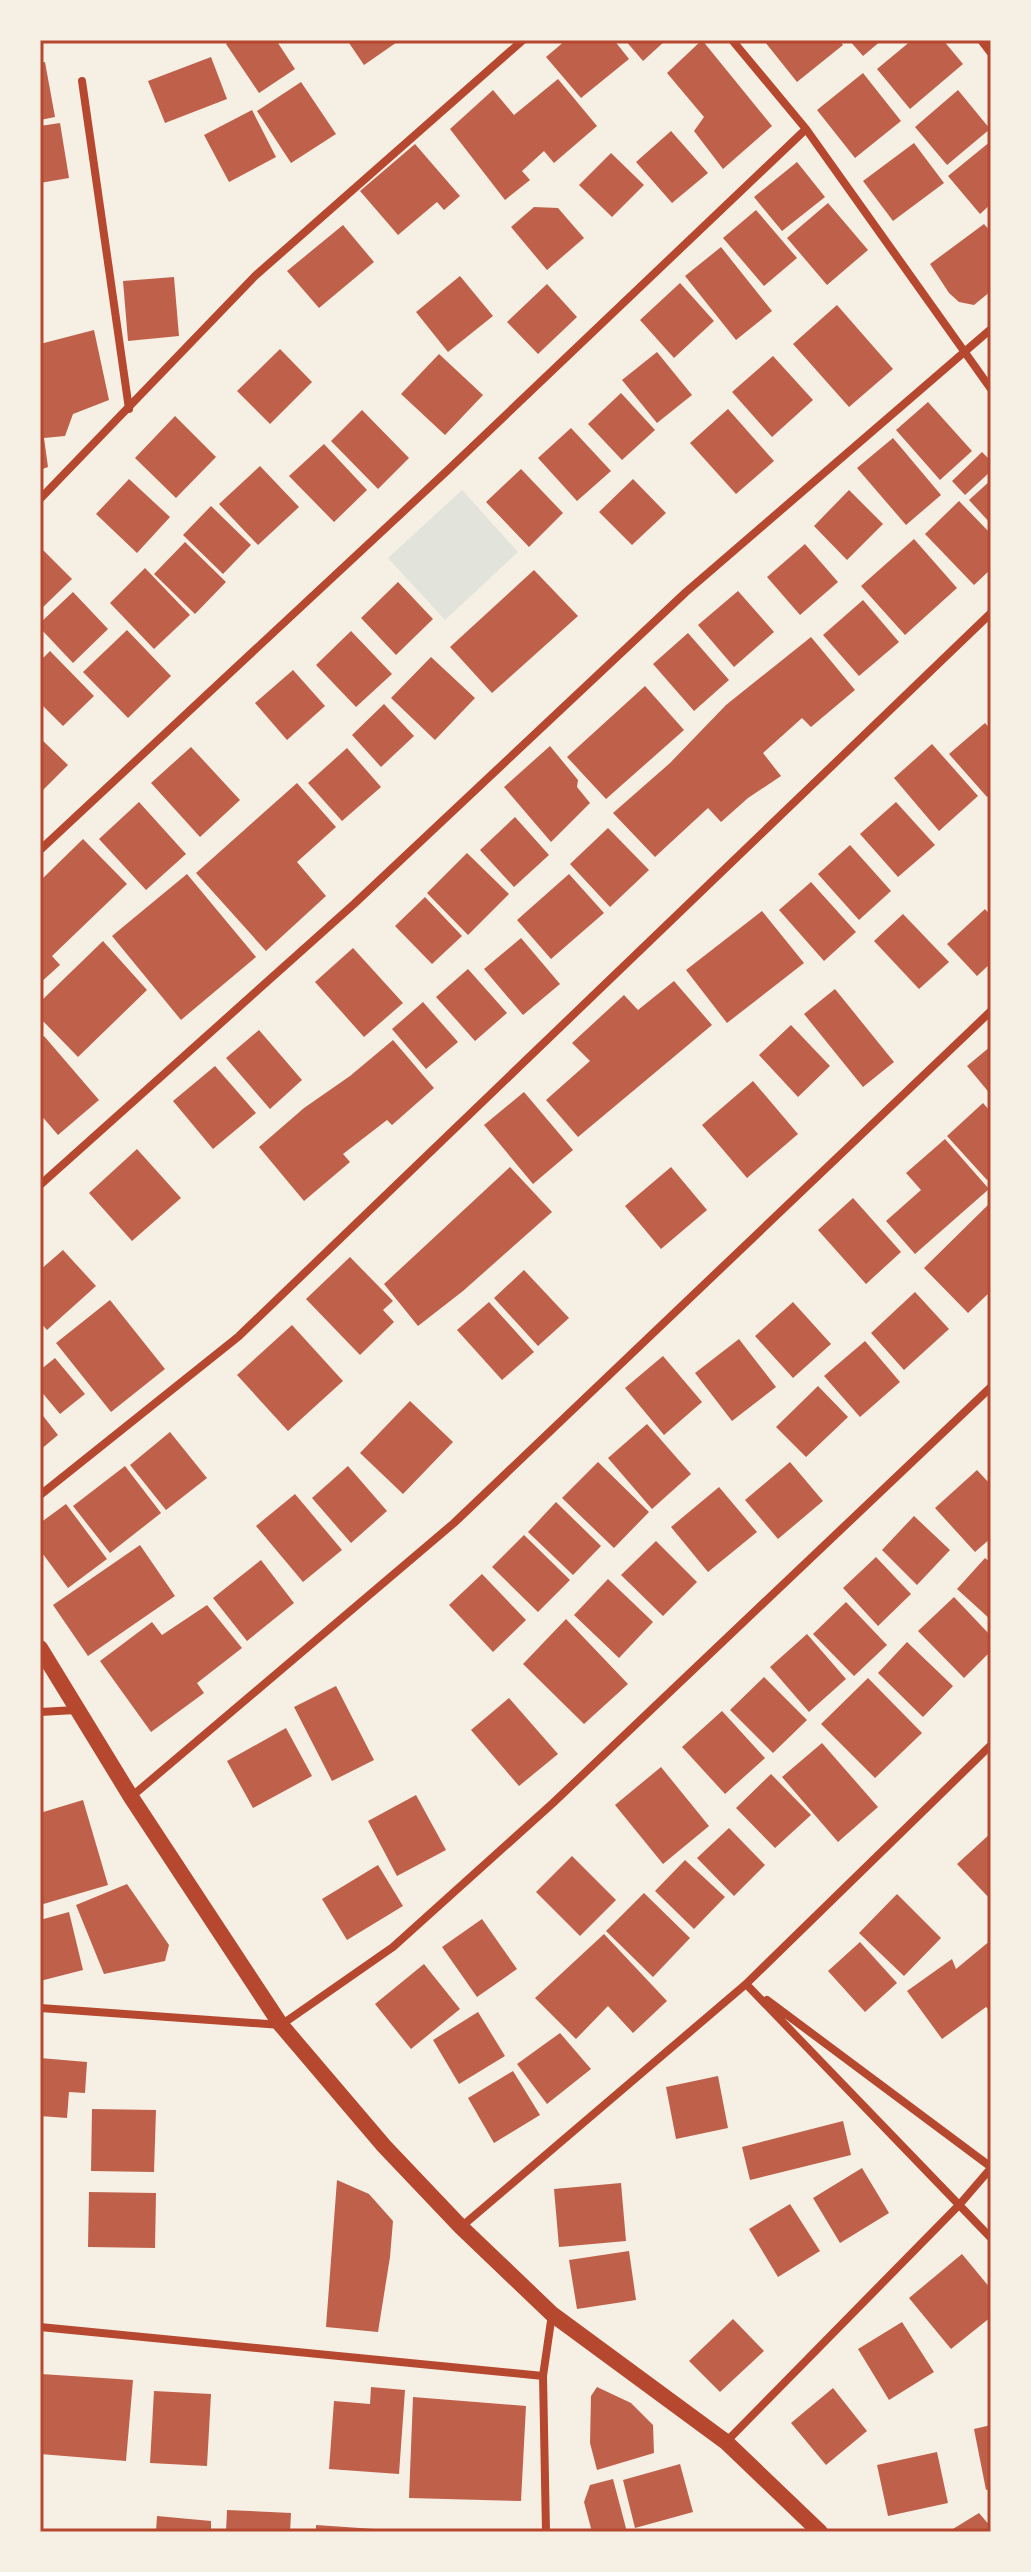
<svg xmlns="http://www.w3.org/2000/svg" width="1031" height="2572" font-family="'Public Sans',sans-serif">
<rect width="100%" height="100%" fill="#f6efe4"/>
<path fill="#e2e4dc" d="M462 490 518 552 445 620 388 558Z"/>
<path fill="#bf614a" d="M232 40H276L295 69 259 93 226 44Z
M347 40H400L364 65Z
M566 40H614L629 59 581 98 546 57Z
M625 40H666L643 61Z
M702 40 772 126 723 169 694 131 704 117 667 73Z
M767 40H840L843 45 797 82 765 42Z
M849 40H882L863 56Z
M912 40H943L963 64 910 109 877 69Z
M211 57 227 99 165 123 148 81Z
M45 62 55 117 40 120V63Z
M863 73 901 121 855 158 817 110Z
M558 79 597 126 554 163 544 151 522 171 530 180 505 200 450 129 493 90 514 115Z
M301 82 336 134 291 163 257 111Z
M958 90 990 129 947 165 915 127Z
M252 110 276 157 229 182 204 135Z
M60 123 69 178 40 183V126Z
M671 131 708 173 672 203 636 162Z
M991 141V204L980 214 948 176Z
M914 143 944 183 893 221 863 181Z
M415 144 460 196 444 210 437 202 398 235 360 191Z
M611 153 644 185 612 217 579 185Z
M797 162 825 197 782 231 754 197Z
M828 203 868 250 827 285 787 238Z
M534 207 558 208 584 238 547 270 511 227Z
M756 210 797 258 764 286 723 238Z
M984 224 991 232V291L974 305 959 302 949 293 930 264Z
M343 225 374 262 319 308 287 271Z
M721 247 772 311 736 340 685 276Z
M460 276 493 316 448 352 416 312Z
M174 277 179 336 128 341 123 281Z
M680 283 714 321 674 358 640 320Z
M547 284 577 317 538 354 507 322Z
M837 305 893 369 849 407 793 344Z
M94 330 109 400 73 414 65 436 44 438 48 467 40 470V344Z
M280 349 312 382 270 424 237 391Z
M657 352 692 395 657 423 622 380Z
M439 354 483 395 445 435 401 394Z
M773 356 813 400 772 437 732 392Z
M621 393 655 430 622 460 588 424Z
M928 402 972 451 940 480 896 430Z
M728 409 774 461 736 494 690 443Z
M362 410 409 458 378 489 331 441Z
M175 416 216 457 176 498 135 458Z
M571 428 611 471 577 501 538 458Z
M893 438 941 495 906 525 857 468Z
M324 444 367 490 334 522 289 476Z
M982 452 991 461V471L965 495 952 481Z
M260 466 299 507 258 545 219 504Z
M521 469 563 513 529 547 486 502Z
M129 479 170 517 137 553 96 514Z
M633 479 666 513 632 545 599 512Z
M991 480V524L969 500Z
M849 490 883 524 847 560 814 526Z
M959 501 991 534V569L974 585 925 534Z
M211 506 251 545 223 574 183 535Z
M914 539 957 588 905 635 861 586Z
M185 542 226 582 195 614 154 574Z
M805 544 838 582 800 615 767 577Z
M40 547 72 579 40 610Z
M145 568 190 615 154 649 110 603Z
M534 570 578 616 492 693 450 647Z
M398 582 433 619 396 655 361 618Z
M738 591 774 632 734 667 698 625Z
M73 592 108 629 73 663 40 628V623Z
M863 600 899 642 859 676 823 635Z
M127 630 171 676 128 718 83 672Z
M351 631 392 674 356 707 316 665Z
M688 633 729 680 694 711 653 664Z
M811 637 855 690 811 727 802 718 763 753 781 776 748 798 721 822 708 808 655 857 613 813 670 763 726 705Z
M50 651 94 696 63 726 40 703V661Z
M431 657 475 698 435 740 391 698Z
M293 670 325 706 287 740 255 703Z
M645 686 684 730 606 799 567 757Z
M384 704 414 736 381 767 352 735Z
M985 723 991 730V793L987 797 949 754Z
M40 738 68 765 40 793Z
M932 744 978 796 939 831 894 778Z
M550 746 578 780 577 787 590 803 551 842 504 787Z
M191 747 240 800 200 837 151 783Z
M347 748 381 787 342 821 308 783Z
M297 783 336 827 297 862 326 896 266 951 196 873Z
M139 802 186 854 146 890 99 839Z
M896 802 935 845 898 877 860 834Z
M515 817 549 855 514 887 480 850Z
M608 828 649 870 610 907 570 864Z
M83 839 127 884 52 956 60 965 40 983V881Z
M850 845 891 891 859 920 818 874Z
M467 853 509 894 468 935 427 893Z
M187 874 256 957 181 1020 112 936Z
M569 874 604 913 551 959 517 920Z
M811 882 856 932 824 961 779 910Z
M425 897 462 936 432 964 395 926Z
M985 909 991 916V963L977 976 947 944Z
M762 911 804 963 727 1023 686 970Z
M903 914 949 962 919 989 874 941Z
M521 938 560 984 523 1015 484 969Z
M103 941 147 990 78 1057 40 1018V1002Z
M353 948 403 1003 364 1037 315 982Z
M468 969 507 1013 475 1041 436 997Z
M674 981 712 1025 578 1137 546 1100 590 1061 572 1043 624 995 638 1010Z
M835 989 894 1062 863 1087 804 1014Z
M423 1002 458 1042 426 1069 392 1029Z
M791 1025 830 1066 798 1097 759 1055Z
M259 1030 302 1080 270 1109 226 1058Z
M44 1036 99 1100 58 1135 40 1114V1039Z
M393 1040 434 1088 392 1125 387 1120 343 1154 350 1162 304 1201 259 1147 304 1108 350 1076Z
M991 1046V1095L967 1066Z
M215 1066 256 1113 213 1149 173 1101Z
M753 1081 798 1134 747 1178 702 1125Z
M524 1092 573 1150 533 1184 484 1125Z
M983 1103 991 1112V1177L987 1180 947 1136Z
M945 1139 989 1189 915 1254 886 1221 921 1190 906 1173Z
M137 1149 181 1198 132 1241 89 1193Z
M510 1167 552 1212 463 1291 418 1326 384 1284Z
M671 1167 707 1210 661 1249 625 1206Z
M853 1198 901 1252 866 1284 818 1230Z
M991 1202V1291L968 1313 924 1268Z
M63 1250 96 1286 47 1330 40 1322V1270Z
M350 1257 393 1301 383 1310 394 1322 360 1355 306 1299Z
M524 1270 569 1318 538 1346 494 1298Z
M915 1292 949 1329 904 1370 871 1333Z
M110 1300 165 1369 111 1412 56 1343Z
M489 1302 534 1352 502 1380 457 1330Z
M793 1302 831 1344 793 1378 755 1336Z
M292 1325 343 1381 288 1431 237 1375Z
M739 1339 776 1387 732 1421 695 1373Z
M865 1341 900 1382 860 1417 824 1376Z
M663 1356 702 1402 664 1435 625 1388Z
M55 1358 85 1394 60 1414 40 1390V1370Z
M818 1386 848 1417 806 1457 776 1427Z
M410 1401 453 1442 403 1494 360 1453Z
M40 1412 58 1435 40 1450Z
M647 1424 691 1474 652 1509 608 1458Z
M170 1432 207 1478 166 1510 130 1465Z
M598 1462 649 1512 614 1548 562 1498Z
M790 1462 823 1501 778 1539 745 1500Z
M125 1466 161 1513 110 1553 73 1506Z
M348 1466 387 1511 351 1543 312 1498Z
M977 1470 991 1485V1538L975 1552 935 1508Z
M719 1487 757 1532 708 1572 671 1527Z
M295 1494 342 1550 303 1582 256 1526Z
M556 1502 601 1546 573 1575 528 1532Z
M66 1504 107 1559 68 1588 40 1550V1523Z
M914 1516 950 1550 917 1585 882 1550Z
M524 1535 570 1580 538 1612 492 1567Z
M656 1541 697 1582 663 1616 621 1575Z
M140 1545 175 1596 88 1656 53 1605Z
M876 1557 911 1594 878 1626 843 1588Z
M985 1558 991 1563V1620L957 1589Z
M261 1560 294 1603 247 1641 213 1598Z
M482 1574 526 1620 493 1652 449 1605Z
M608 1579 653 1622 619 1658 574 1615Z
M954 1597 991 1636V1651L964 1678 918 1631Z
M846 1602 887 1645 854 1676 813 1634Z
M207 1605 242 1648 197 1683 204 1693 151 1732 100 1661 152 1622 162 1635Z
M566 1619 628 1684 584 1724 523 1664Z
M807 1634 846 1679 809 1712 770 1667Z
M907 1642 953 1686 923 1717 878 1673Z
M764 1677 807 1720 773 1753 730 1710Z
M868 1678 922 1733 875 1778 821 1724Z
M336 1686 374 1760 332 1781 294 1707Z
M509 1698 558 1754 519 1786 471 1730Z
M722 1711 765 1758 725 1794 682 1747Z
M286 1728 312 1776 253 1808 227 1761Z
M822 1743 878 1807 838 1842 782 1777Z
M661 1767 709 1826 663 1864 615 1805Z
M771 1774 811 1815 775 1848 736 1808Z
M416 1795 446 1850 397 1876 368 1821Z
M83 1800 108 1885 40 1905V1813Z
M729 1828 765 1865 734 1896 697 1858Z
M991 1833V1900L957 1864Z
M572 1856 616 1900 580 1936 536 1892Z
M685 1860 725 1897 694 1929 655 1891Z
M378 1865 403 1906 347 1940 322 1899Z
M127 1884 169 1945 165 1961 104 1974 76 1905Z
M644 1893 690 1938 653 1977 606 1931Z
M897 1894 941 1938 904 1976 859 1933Z
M69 1912 83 1970 40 1981V1920Z
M482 1919 517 1969 477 1997 442 1947Z
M604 1934 667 2001 633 2033 608 2006 576 2039 535 1998Z
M991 1940V2012L986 2007 942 2039 907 1991 952 1959 956 1969Z
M860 1942 897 1983 865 2012 828 1971Z
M424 1964 460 2009 411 2049 375 2004Z
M478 2012 505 2056 459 2084 433 2040Z
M560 2033 591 2069 547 2104 517 2064Z
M40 2058 87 2062 85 2093 69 2092 67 2118 40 2116Z
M513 2071 540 2115 494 2143 468 2098Z
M718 2076 728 2128 676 2139 666 2087Z
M92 2109 156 2110 154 2172 91 2171Z
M843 2121 851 2155 750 2180 742 2147Z
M862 2168 889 2213 840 2243 813 2198Z
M337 2180 369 2194 393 2221 390 2257 378 2332 326 2327Z
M621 2183 626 2241 559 2247 554 2189Z
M89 2192 156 2193 155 2248 88 2247Z
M790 2204 820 2251 778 2277 749 2229Z
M629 2251 636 2300 577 2309 569 2260Z
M962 2254 991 2289V2317L951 2349 909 2298Z
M733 2319 764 2351 720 2392 689 2361Z
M902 2322 934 2372 889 2400 858 2349Z
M41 2374 133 2380 126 2461 40 2454Z
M371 2387 405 2390 399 2474 329 2469 334 2401 370 2404Z
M597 2387 631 2403 653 2425 654 2453 597 2470 590 2443 591 2396Z
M833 2388 867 2431 826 2465 791 2423Z
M154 2391 211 2394 207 2466 150 2463Z
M413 2397 526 2406 521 2501 409 2498Z
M991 2425V2489L986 2490 974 2429Z
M937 2452 948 2503 888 2516 877 2465Z
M680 2464 693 2512 635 2528 623 2480Z
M613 2479 627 2532H592L584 2502 590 2485Z
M227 2510 291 2513 290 2532H226Z
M979 2513 991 2527V2532H948Z
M157 2516 211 2521V2532H156Z
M316 2525 389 2530V2532H316Z"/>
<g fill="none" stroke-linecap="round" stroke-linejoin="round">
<path stroke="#b5482f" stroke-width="8" d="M732 40 806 129 991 389
M981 40 991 53
M82 81 129 409
M40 499 255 276 523 40
M40 850 449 469 806 129
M40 1185 354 904 686 592 991 329
M40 1495 239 1336 991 613
M40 1712 76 1710
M131 1797 454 1523 991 1011
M746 1984 991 2238
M767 2000 991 2167
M40 2008 281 2025 393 1947 553 1803 991 1387
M461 2227 746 1984 991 1745
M40 2327 543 2376
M726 2442 960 2204 991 2168
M546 2532 543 2376 552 2314"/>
<path stroke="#b5482f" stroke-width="16" d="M40 1648 131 1797 281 2025 384 2146 461 2227 552 2314 726 2442 820 2532"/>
</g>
<rect width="1031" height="2572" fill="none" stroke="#f6efe4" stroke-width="84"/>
<rect x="42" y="42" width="947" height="2488" fill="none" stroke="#b5482f" stroke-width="3"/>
</svg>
